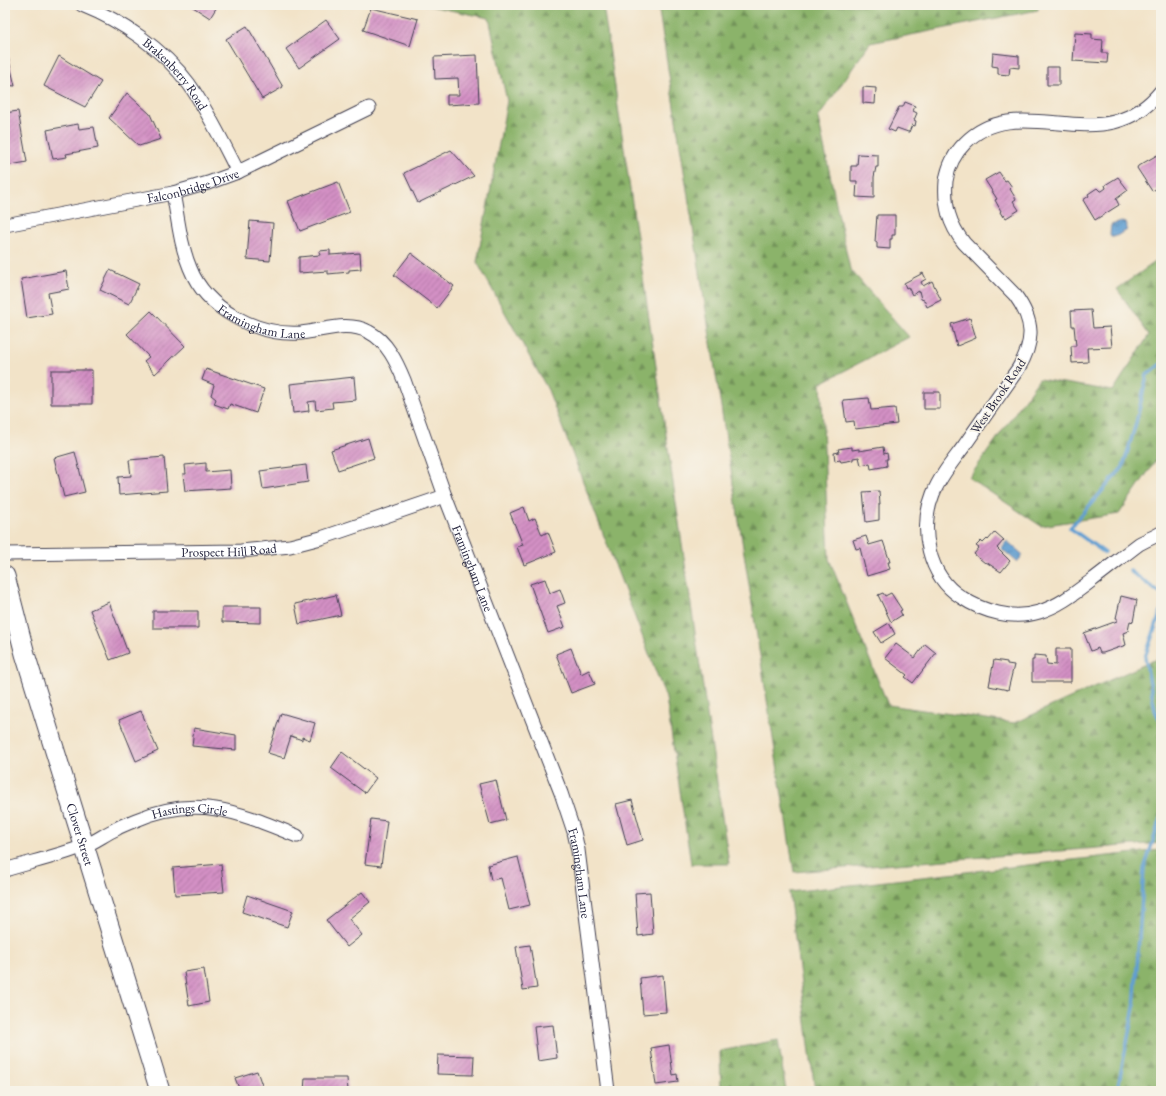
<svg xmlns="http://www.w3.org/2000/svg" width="1166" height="1096" font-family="'EB Garamond',serif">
<defs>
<pattern id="forest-firs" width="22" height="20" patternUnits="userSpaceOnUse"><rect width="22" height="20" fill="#8bb36a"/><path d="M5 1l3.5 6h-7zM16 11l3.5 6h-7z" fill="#719158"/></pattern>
<pattern id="water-waves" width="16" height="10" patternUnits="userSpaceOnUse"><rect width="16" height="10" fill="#609fd2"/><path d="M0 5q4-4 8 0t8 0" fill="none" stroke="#4f81ac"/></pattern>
<pattern id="building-hatch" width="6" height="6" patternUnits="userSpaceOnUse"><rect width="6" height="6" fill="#d390c4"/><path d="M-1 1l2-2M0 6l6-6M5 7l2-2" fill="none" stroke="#ab75a0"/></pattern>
</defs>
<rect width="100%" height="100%" fill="#f7f3e8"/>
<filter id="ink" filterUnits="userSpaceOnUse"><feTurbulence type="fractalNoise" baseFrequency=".025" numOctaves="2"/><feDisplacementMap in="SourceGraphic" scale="8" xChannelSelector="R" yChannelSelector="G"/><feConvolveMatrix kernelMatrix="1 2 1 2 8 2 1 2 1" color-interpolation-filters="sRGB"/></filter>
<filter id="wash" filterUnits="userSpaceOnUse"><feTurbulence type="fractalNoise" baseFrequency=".012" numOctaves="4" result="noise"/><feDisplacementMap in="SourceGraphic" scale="16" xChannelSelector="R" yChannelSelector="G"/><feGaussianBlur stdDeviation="0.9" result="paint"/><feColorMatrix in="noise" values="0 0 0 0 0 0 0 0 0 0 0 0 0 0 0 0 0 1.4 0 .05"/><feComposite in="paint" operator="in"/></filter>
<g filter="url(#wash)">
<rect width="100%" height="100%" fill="#f2e3c8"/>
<path fill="url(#forest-firs)" stroke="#566a52" d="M425 5H603L729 864H691L666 698 548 390 477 262 507 101 489 18Z
M658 5H1038V10L870 43 818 118 850 269 909 337 821 383 829 559 888 705 1014 723 1161 657V843L794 872Z
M1161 258V453L1119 514 1041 526 969 478 1039 379 1113 391 1149 335 1117 289Z
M1161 850V1091H815L789 892Z
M778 1040 786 1091H721L720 1051Z"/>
<path fill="url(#water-waves)" stroke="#416086" d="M1121 222 1126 223 1127 225 1126 231C1121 232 1116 238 1111 237L1110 235 1111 225Z
M1007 541 1023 555 1017 562 1001 548Z"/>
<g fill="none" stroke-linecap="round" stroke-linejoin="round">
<path stroke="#609fd2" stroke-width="3.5" d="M1105 553 1070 528 1123 467 1136 423 1147 375 1161 364
M1130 571 1161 594
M1161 611 1145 657 1155 710 1161 723
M1117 1091 1134 1008 1144 869 1161 816"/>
</g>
<g id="blocks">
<path fill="url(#building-hatch)" d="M190 5H218L210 18Z
M371 8 418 19 410 46 363 30Z
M326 20 340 39 299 68 286 49Z
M247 26 283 87 262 99 226 39Z
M1075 33 1092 34V39L1103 40 1102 53H1108L1107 63 1073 61Z
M5 48H6L15 86 5 85Z
M993 53 1019 56V68L1010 67 1009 75 998 74V67L992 66Z
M477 55 479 103 447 105V95H459L458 78 435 79 434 57Z
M59 56 101 82 85 107 44 86Z
M1047 67H1059V85H1047Z
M863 87 876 88 875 104 863 103Z
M127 93 150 114 161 139 139 146 109 118Z
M905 102 915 106 913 111 917 113 914 120 916 121 915 126 912 125 909 132H908L897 128 895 132 888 129 899 107H903Z
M18 111 27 162 5 166V113Z
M78 124 79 129 94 127 98 148 66 154 67 157 53 159 47 130Z
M451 150 474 176 418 203 404 173Z
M858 154 878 155V167H876L874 177V198L856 197 857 181H851V166H857Z
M1159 154 1161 157V191L1158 192 1156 189 1152 191 1137 168 1138 166Z
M999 172 1005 181 1007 180 1012 187 1010 189 1016 199 1013 201 1019 210 1006 218 1004 215 1003 217 1000 212 1001 211 995 200 997 199 985 180Z
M1118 177 1128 190 1116 199 1119 205 1095 220 1083 200 1089 196 1088 194 1097 188 1100 191H1102L1106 188 1105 185Z
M338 182 350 212 300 231 288 201Z
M877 215H895V235H892V239H890V249L877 248V242H875Z
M250 221 273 223 270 261 247 259Z
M330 250V255L360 253 361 269 349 270V272L328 274V271L299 273V257L320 255 319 251Z
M411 253 454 286 437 308 394 275Z
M110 270 139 284 129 304 100 290Z
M66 271 69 289 48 293 52 314 27 318 21 279Z
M923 273 926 279 921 282 923 286 932 281 941 300 927 307 924 300 921 299 919 291 912 295 908 287 906 288 904 283Z
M1091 310 1093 328 1110 327 1112 347 1087 348 1088 362 1072 363 1071 346H1076L1074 326H1072L1071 311Z
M151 311 185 346 155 374 144 361 149 357 127 334Z
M970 318 976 338 957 346 951 324Z
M206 369 264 389 256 413 230 404 228 409 214 404 216 399 211 395 214 385 202 380Z
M51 370H92V404H51Z
M354 377 356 400 332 402 333 408 316 410 315 401 308 402 309 411 293 413 290 384Z
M924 392H940V409H924Z
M869 398 871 410 895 408 897 424 855 429 854 421 846 422 843 400Z
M368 438 374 458 338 470 331 450Z
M852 447V450L859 449V451L883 447 884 454 887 453 888 459H886L887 466 871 469 870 463 861 465 859 457 853 458V460L841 462 840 460 835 461 834 453 839 452 838 449Z
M75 452 85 492 64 497 54 458Z
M164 457 167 491 119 495 118 477 131 476 129 460Z
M206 463V472L230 470 231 488 185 491 183 474H186L185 465Z
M306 465 308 482 263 489 260 471Z
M879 491 880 504H879V520L866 522 863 492Z
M524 507 529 521 535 518 542 535 548 532 556 552 524 565 517 547 523 545 510 513Z
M995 532 1004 540 997 548 1010 561 1001 572 986 562 985 563 974 554 979 548 976 546 981 541 983 543 987 539 988 540Z
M866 536 869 545 883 541 890 562H888L890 569 867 576 860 548 856 549 853 540Z
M545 579 550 593 560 589 565 603 557 606 565 627 548 633 530 584Z
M883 593 885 596 891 593 902 610 900 611 902 615 891 622 878 595Z
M336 595 341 615 299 624 295 604Z
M1121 596 1137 600 1133 622 1130 621 1128 631 1123 633 1126 645 1103 653H1100L1098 648 1091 651 1084 633 1117 621V618H1116Z
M109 602 128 653 110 660 90 610Z
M222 607H261V623L222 622Z
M153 611H198V628H153Z
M889 623 895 634 881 643 874 632Z
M896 644 915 658 925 644 936 653 913 683 905 677 907 675 885 658Z
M571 648 581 674 589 670 595 684 571 693 556 654Z
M1056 649H1071V682H1032V660H1034V655L1046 656 1047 664 1056 665Z
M994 660 1007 662V664L1014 665 1008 690 989 686Z
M141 711 158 751 136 761 119 720Z
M281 713 315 723 310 740 302 737V740L291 736 284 758 268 753Z
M194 728 236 735V750L192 746Z
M342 752 376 778 365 793 331 768Z
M496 780 506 820 490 824 479 784Z
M632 800 643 840 627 845 616 804Z
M371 819 387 821 381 866 365 864Z
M518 857 530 905 509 910 501 878 491 880 488 865Z
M221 864 224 892 175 895 173 868Z
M362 892 370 902 349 919 362 935 347 947 326 920Z
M650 892 653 934 638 936 635 893Z
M247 895 293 911 287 927 242 912Z
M530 945 537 988 523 990 516 947Z
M204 969 209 1002 189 1006 184 972Z
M663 975 666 1012 643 1014 640 978Z
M553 1025 557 1058 538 1061 534 1027Z
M669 1045 673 1075 677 1074 678 1082 656 1085 651 1048Z
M438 1055 474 1056 473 1075 437 1074Z
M257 1071 264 1091H240L235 1078Z
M305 1078H347L348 1091H304Z"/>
</g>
</g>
<g filter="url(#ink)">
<use href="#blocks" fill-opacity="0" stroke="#413f50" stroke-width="1"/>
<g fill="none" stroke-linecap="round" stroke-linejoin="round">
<g stroke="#413f50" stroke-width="15">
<g id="minor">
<path id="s1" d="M82 5C122 21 163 49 189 84 208 111 223 143 238 172"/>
<path d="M1161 91C1149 106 1133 117 1114 122 1065 134 1006 101 965 143 955 153 948 167 946 181 944 205 949 224 964 243L1015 295C1034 321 1035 341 1018 369 1000 394 982 420 964 446 953 461 940 476 933 494 919 529 928 576 961 597 983 612 1013 620 1039 612 1059 606 1075 593 1091 581 1107 569 1123 556 1139 544 1146 540 1154 537 1161 533"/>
<path id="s2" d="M173 193C178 218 180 244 190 268 206 309 257 336 301 333 323 331 347 320 369 332 387 341 397 363 404 380L445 496 561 793 574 832 578 850 608 1091"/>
<path id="s3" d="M5 225 173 193 208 183 238 172 369 108"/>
<path id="s4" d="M5 554 241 551 290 546 321 538 445 496"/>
<path id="s5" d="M5 870C31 862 58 856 84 846 95 842 105 834 116 829 122 825 129 823 136 820 198 794 238 812 297 836"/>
</g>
</g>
<g stroke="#413f50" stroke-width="21">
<g id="secondary">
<path id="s6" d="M5 576 25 654 160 1091"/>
</g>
</g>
<use href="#minor" stroke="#fff" stroke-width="13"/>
<use href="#secondary" stroke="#fff" stroke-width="19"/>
</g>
</g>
<g text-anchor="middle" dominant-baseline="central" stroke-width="3.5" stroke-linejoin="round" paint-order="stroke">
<g font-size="13" fill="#22223b" stroke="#f7f3e8">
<text stroke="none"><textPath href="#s1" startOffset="118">Brakenberry Road</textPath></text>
<text stroke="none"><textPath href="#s3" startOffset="192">Falconbridge Drive</textPath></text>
<text stroke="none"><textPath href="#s2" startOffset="172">Framingham Lane</textPath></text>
<text transform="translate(998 396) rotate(-56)">West Brook Road</text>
<text stroke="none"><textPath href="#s4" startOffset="224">Prospect Hill Road</textPath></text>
<text stroke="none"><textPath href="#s2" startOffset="544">Framingham Lane</textPath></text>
<text stroke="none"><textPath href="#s5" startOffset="196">Hastings Circle</textPath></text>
<text stroke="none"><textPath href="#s6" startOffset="269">Clover Street</textPath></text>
<text stroke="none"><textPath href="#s2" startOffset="868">Framingham Lane</textPath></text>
</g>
</g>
<rect width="1166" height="1096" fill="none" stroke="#f7f3e8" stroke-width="20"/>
</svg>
